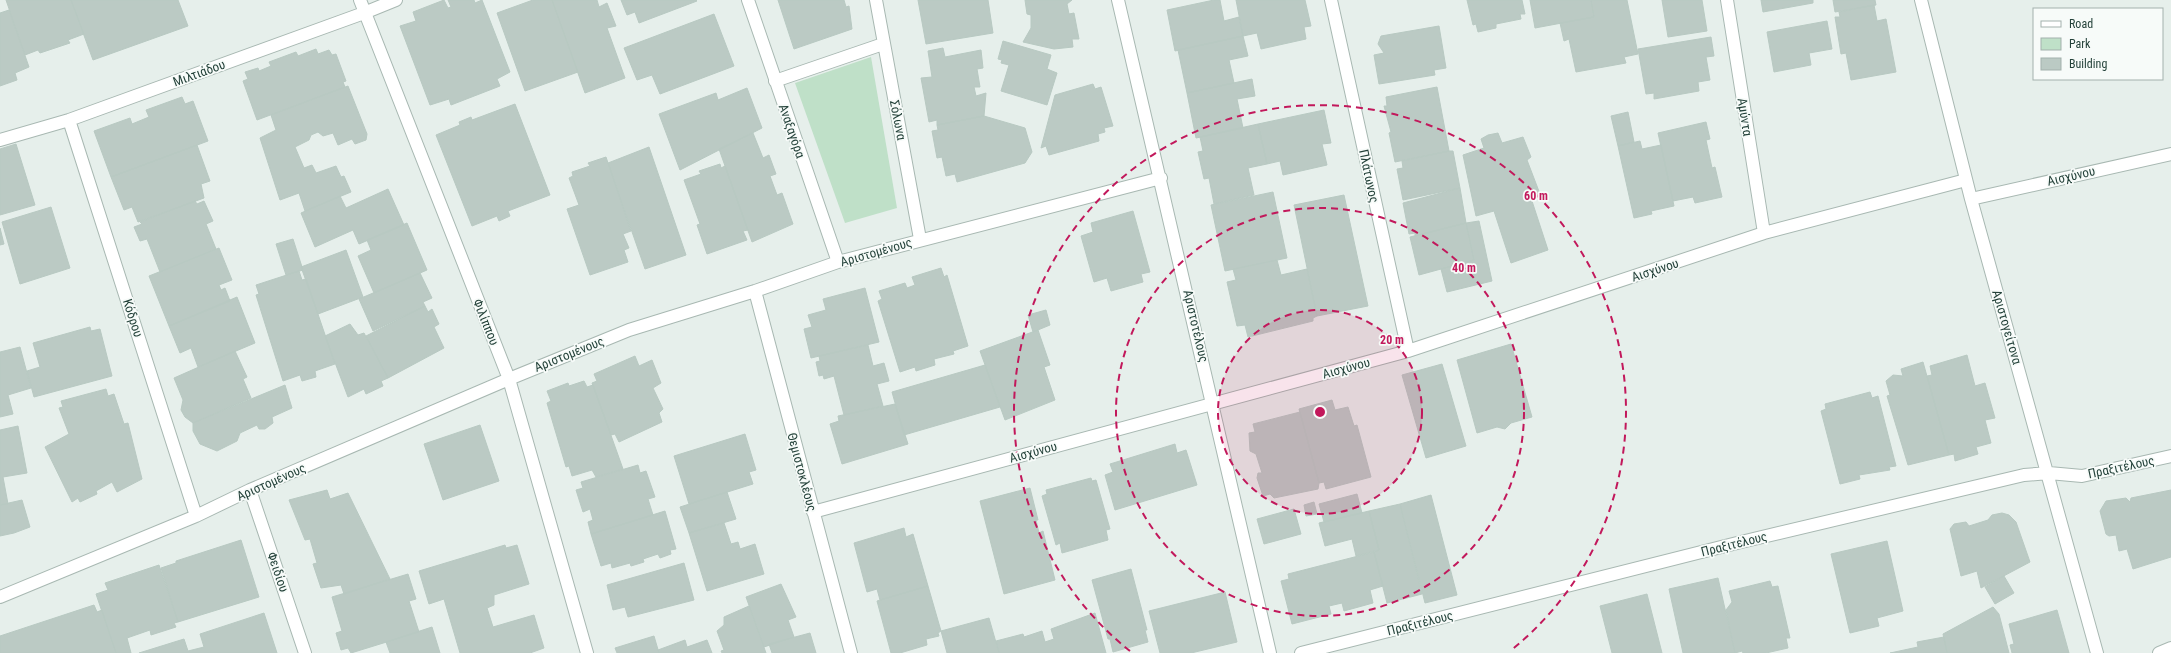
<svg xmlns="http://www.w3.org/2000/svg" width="2171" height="653" font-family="'Roboto Condensed',sans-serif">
<rect width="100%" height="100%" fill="#e6efeb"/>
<path fill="#bfe0c8" d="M871 57 897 208 845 223 795 83Z"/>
<path fill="#bbcac4" stroke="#b8c9c2" d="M6 0H71L84 34 68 40 70 43 40 53 38 50 25 55Z
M71 0H178L188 26 93 60Z
M444 0 448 8 451 7 448 0H474L475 3 482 0 510 72 497 79 500 86 451 105 449 99 430 105 400 26 416 21 413 12Z
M533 0H552L578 72 525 91 497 13Z
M552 0H597L599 7 607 3 616 26 607 28 625 78 585 93Z
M621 0H696L697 1 639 23 635 12 627 15Z
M778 0H844L846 7 849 6 852 29 794 49Z
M918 0H988L993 33 926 44Z
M1025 0H1072L1067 4 1069 14 1074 13 1079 39H1072L1073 47 1054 49 1023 42 1031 28V15L1027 14Z
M1214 0H1220L1224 21 1239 17 1243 36 1175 51 1167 10Z
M1236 0H1305L1311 26 1304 27 1306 39 1261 49 1257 33 1243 36Z
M1467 0H1522L1525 14H1520L1521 19 1496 24V28L1478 32 1476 24 1473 25Z
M1530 0H1591L1594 17 1535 28Z
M1591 0H1627L1638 54 1624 57 1626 63 1576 72 1569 39 1564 41 1560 23 1594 17Z
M1662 0H1702L1707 31 1668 37Z
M1761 0H1813V3L1763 12Z
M1833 0H1875L1876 5 1835 12Z
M1874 5 1877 21 1886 19 1896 72 1851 80 1846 53 1841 54 1835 17H1840L1839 12Z
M9 10 29 67 15 73 17 80 0 86V13Z
M714 14 734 66 660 94 652 75 637 80 624 48Z
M1827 21 1832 49 1809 53 1811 65 1774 72 1767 32Z
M1439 26 1446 68 1434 70 1435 75 1379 84 1374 55 1384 53 1378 44 1381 36Z
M1243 36 1248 56 1229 60 1234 83 1187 93 1178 50Z
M1711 37 1714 56 1706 57 1710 80 1698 82 1699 91 1654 99V93L1646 94 1638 49Z
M1003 41 1051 55 1047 69 1057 73 1047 105 1001 91 1009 65 1001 63 1002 60 998 59Z
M943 48 945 57 981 50 983 68 977 69 980 87H974L976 96 986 93 984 116 937 125V120L929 122 921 78 932 77 928 51Z
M316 49 318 54 329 50 332 55 336 54 346 81 343 82 345 87 257 120 243 81 248 79 245 72 258 68 259 71 271 66 269 62 296 52 298 56Z
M1252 79 1255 96 1237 99 1243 128 1196 138 1187 93Z
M1093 84 1095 89 1101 87 1113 126 1104 128 1105 132 1098 134 1099 141 1049 155 1046 146 1041 148 1055 95Z
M348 86 367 134 366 140 355 144 352 139 338 145 333 133 323 136 318 132 311 135 309 140 295 147 304 168 312 165 316 173 336 166 341 177 344 176 351 192 305 211 299 193 280 200 260 138 276 130 271 115Z
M1437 87 1449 151 1395 162 1389 133 1391 132 1384 106H1387L1386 97Z
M747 88 762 128 680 170 659 114 716 93 718 100Z
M182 97 185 104 193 101 208 141 111 177 94 131 130 118 132 124 149 117 146 110Z
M515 104 550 195 508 211 510 216 499 221 497 216 472 226 436 135 460 125 459 122 471 117 472 120Z
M1324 110 1331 143 1322 144 1327 165 1283 175 1280 161 1267 164 1258 124Z
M1628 112 1634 142 1618 146 1611 116Z
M984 116 1025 128 1032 152 1025 163 957 182 955 174 946 176 942 157 937 158 932 131 938 130 937 125Z
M1706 122 1710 139 1706 140 1712 168 1715 167 1722 197 1695 203 1693 197 1673 201 1658 133Z
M1258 124 1267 164 1248 168 1254 195 1214 204 1209 178 1204 179 1198 152 1203 151 1200 137Z
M753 133 763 158 769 155 776 174 770 176 777 195 782 193 793 224 752 242 719 149Z
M1498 133 1502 143 1523 137 1531 157 1527 160 1540 194 1531 198 1548 250 1511 263 1494 211 1476 216 1463 155 1484 148 1481 139 1488 135Z
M1640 141 1642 149 1661 145 1674 206 1651 211 1652 214 1634 218 1618 146Z
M16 144 35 205 0 215V149Z
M197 145 210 181 201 184 204 198 138 222 132 207 124 210 111 177Z
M649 147 686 255 645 269 608 163Z
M1449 151H1453L1460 188 1403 200 1397 169 1403 168 1402 161Z
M606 157 631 231 623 234 629 248 624 250 628 262 590 275 567 209 579 205 569 178 573 176 572 172 590 166 588 163Z
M720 164 721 168 725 166 748 230 743 231 747 240 707 254 697 225 700 224 684 180 701 174 699 171Z
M1460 188 1466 223 1415 236V233L1409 234 1403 203Z
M388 189 404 225 359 244 353 230 315 247 301 213 340 196 346 208Z
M1273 192 1287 258 1225 271 1211 205Z
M1344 195 1368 306 1317 316 1294 205Z
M195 201 197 204 204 201 213 221 206 224 216 249 160 272 147 239 140 241 134 227 142 224 140 222Z
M51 207 70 268 20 284 2 222Z
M1133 211 1150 272 1141 274 1143 282 1111 291 1107 278 1094 282 1081 236 1093 232 1091 223Z
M1479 221 1492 281 1447 292 1441 269 1474 260 1466 223Z
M407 223 427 270 374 293 358 256 371 250 367 240Z
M1466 223 1474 260 1419 275 1410 237Z
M0 228 4 244 0 245Z
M293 239 303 270 286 275 276 244Z
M219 248 232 280 219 285 221 290 225 288 230 301 169 326 149 276Z
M346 250 363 297 318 314 301 267Z
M1277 260 1281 275 1307 269 1317 316 1313 318V321L1248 337 1245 325 1237 326 1227 282 1236 280 1233 269Z
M941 268 944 277 947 275 968 346 953 351 954 354 934 359 935 365 916 371 915 367 900 372 878 301 882 299 879 291 905 283 907 288 915 285 912 277Z
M299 271 302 280 306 279 335 364 315 371 316 377 302 381 300 375 283 381 256 295 259 294 256 285Z
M420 273 432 298 423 302 425 306 373 331 359 299Z
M865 288 879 342 811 358 804 329 812 327 808 315 826 310 823 299Z
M237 297 255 343 198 367 191 348 180 353 169 326Z
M425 306 428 312 432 309 439 324 434 327 444 348 388 378 366 336Z
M1046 310 1050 325 1033 332 1028 315Z
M350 324 358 335 364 333 388 378 381 381 383 386 366 394 364 389 348 397 325 336Z
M90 327 91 331 100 329 112 376 34 397 27 371 40 367 33 343Z
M1038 330 1050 365 1044 367 1055 400 1005 420 980 351Z
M1511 344 1532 417 1511 423 1505 429 1497 427 1477 433 1457 360Z
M868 345 873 366 884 363 889 381 877 384 883 406 844 415 834 376 824 379 823 375 819 376 816 362 820 361 819 356Z
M20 347 31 388 8 395 13 414 0 417V352Z
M235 351 247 377 243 379 251 398 193 423 185 417 181 410 183 400 174 378Z
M1967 355 1975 386 1985 383 1995 418 1985 420 1991 443 1976 447 1978 454 1955 461 1954 454 1949 455 1927 376 1932 375 1930 366Z
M635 356 639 366 652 360 661 383 653 388 663 409 659 413 662 422 619 442 615 434 611 435 592 383 597 381 594 374Z
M1923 362 1949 455 1908 465 1887 396 1890 395 1886 381 1893 375 1903 376 1901 369Z
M1442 364 1466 446 1426 458 1402 375Z
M985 365 1000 407 904 435 892 392Z
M584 381 587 387 593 385 623 469 596 477 592 470 572 476 569 466 566 467 547 403 551 401 547 391 568 383 569 386Z
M285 385 292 408 272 417 273 423 265 429H259L257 425 240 433 237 441 217 451 200 444 193 431V423Z
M106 389 108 396 114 394 124 424 128 423 142 479 117 492 112 482 96 491 97 494 80 502 78 498 72 502 45 447 69 434 59 408 63 407 61 401Z
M1870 392 1872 398 1878 396 1896 466 1889 467 1890 470 1859 475 1860 479 1840 484 1821 411 1826 409 1825 404Z
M1332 400 1335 410 1348 407 1354 426 1357 425 1371 477 1326 489 1324 482 1319 483 1299 409Z
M895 404 908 444 842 464 830 424 839 421 838 416Z
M1300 412 1319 483 1318 489 1274 498 1270 494 1263 496 1257 478 1258 473H1262L1256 454 1250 451 1249 433 1255 432 1253 424Z
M480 425 499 481 443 500 424 444Z
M18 426 27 473 3 477 8 504 0 505V430Z
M745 434 756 470 749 472 753 484 689 504 674 456Z
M1175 444 1177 453 1186 450 1197 485 1115 510 1105 475 1113 472 1110 464Z
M638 465 640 473 646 471 655 497 648 499 653 515 591 534 588 522 593 520 590 509 583 512 576 490 583 488 581 482Z
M1091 478 1092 481 1096 480 1110 529 1106 530 1108 540 1062 553 1060 543 1056 545 1042 496 1047 494 1046 490Z
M1030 488 1038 520H1036L1039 533 1043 531 1055 580 1004 594 980 501Z
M327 490 330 499 348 493 390 579 344 594 341 585 321 588 313 564 317 563 310 539 305 540 289 500Z
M2171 490V557L2133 569 2127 549 2119 551 2116 535 2109 536 2106 534 2100 511 2106 501 2126 498 2130 502 2131 498Z
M727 492 736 519 689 533 680 507Z
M1357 494 1362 513 1324 522 1319 504Z
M1431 495 1457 595 1425 603 1400 504Z
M22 500 30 527 14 533 0 536V505Z
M1314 502 1317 514 1306 516 1304 505Z
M1400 504 1422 594 1387 603 1374 552 1379 550 1369 511Z
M1294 509 1301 534 1264 544 1257 519Z
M665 511 676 549 670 550 671 554 660 558 658 554 643 559 644 562 631 566 630 563 612 568 611 563 601 566 591 534Z
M1369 511 1379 550 1356 556 1352 539 1325 546 1319 523Z
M2002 513 2009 515 2016 522 2030 562 1981 588 1977 571 1961 576 1950 529 1954 524 1966 522 1969 526 1988 520 1992 515Z
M724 523 731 544 738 542 740 549 755 544 764 574 707 591 689 533Z
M904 528 906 537 913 534 928 586 880 600 877 589 867 592 854 543Z
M241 540 259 597 178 622 161 568 176 563V561Z
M1887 541 1903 611 1877 618 1879 626 1850 633 1831 554Z
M505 545 506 548 517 545 529 584 494 595V605L487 608 493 627 534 615 544 648 530 653H460L444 599 429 604 419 571Z
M1374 552 1383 586 1370 590 1373 603 1344 611 1342 603 1329 606 1331 614 1292 624 1281 581 1289 579 1288 574Z
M684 563 694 600 628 617 625 607 613 610 607 585Z
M159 565 178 622 174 623 176 627 151 635 150 630 127 638 131 653H116L96 594 108 590 105 583Z
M1131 569 1147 630H1145L1148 642 1113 652 1110 639H1108L1092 580Z
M408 574 416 599 409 601 419 632 351 653 348 648 341 650 336 633 342 631 332 597Z
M2004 576 2014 593 1995 604 1985 587Z
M1718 578 1735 653H1683L1669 589Z
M1770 581 1772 587 1778 586 1790 638H1786L1788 648 1766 653H1743L1742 651 1735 653 1726 610 1732 602 1729 591Z
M781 584 796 617 788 620 794 637 764 647 746 597Z
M928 586 941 631 938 633 939 636 926 639 927 645 900 653H891L877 601Z
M1225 592 1237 642 1191 653H1160L1149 611Z
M1647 594 1662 653H1612L1600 606Z
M94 605 97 612 102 610 116 653H0V636Z
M749 606 766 653H722L721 651 724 650 717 631 724 625V617Z
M1993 607 1999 614 2009 653H1947L1943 634Z
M2057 610 2069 653H2012L2010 645 2014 644 2009 624Z
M264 613 277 653H139L184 639 188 651 204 647 200 634Z
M1095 613 1106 653H999L996 641 1023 634 1024 637 1042 631 1045 642 1054 639 1051 629Z
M989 618 999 653H947L941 631Z
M432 627 440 653H390L386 642Z
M810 633 816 653H772L769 644Z
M654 636 659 653H617L615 648Z
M1944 637 1947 653H1890L1918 647 1917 642Z
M685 640 687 647 707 640 712 653H659L658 650Z"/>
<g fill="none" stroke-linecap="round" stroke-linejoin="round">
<g stroke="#a8b8b2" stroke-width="14">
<path id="minor" d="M360 0 509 379 587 653
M748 0 838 262
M876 0 920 239
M1118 0 1270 653
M1331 0 1408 351
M1727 0 1764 233
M1921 0 1971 199 2097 653
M775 81 883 44
M69 120 196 516
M0 140 69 120 364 13 396 0
M1971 199 2171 154
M755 291 851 653
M250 490 305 653
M813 512 1408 351 1764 233 1966 180
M0 597 196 516 250 490 509 379 629 330 755 291 838 262 1161 178
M1301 653 1741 542 2024 475 2049 473 2082 476 2171 456
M2159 653 2171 648"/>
</g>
<use href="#minor" stroke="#fff" stroke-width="12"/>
</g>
<circle cx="1320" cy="412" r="102" fill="#c2185b" fill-opacity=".12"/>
<g fill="none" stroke="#c2185b" stroke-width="2" stroke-dasharray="7 5">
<circle cx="1320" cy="412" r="102"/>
<circle cx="1320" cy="412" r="204"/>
<path d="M1130 651A306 306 0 1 1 1510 651"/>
</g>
<g text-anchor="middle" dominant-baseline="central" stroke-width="3.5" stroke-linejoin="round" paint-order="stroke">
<g font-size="13" fill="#24423a" stroke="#f7fbf9">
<text transform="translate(199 73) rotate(-20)">Μιλτιάδου</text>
<text transform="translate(1745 117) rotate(81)">Αμύντα</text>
<text transform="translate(898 120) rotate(79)">Σόλωνα</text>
<text transform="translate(792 131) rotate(71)">Αναξαγόρα</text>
<text transform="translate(1369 176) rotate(78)">Πλάτωνος</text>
<text transform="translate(2071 176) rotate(-13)">Αισχύνου</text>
<text transform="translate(876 252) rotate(-16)">Αριστομένους</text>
<text transform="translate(1655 270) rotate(-18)">Αισχύνου</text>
<text transform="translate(133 318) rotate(72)">Κόδρου</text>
<text transform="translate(486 322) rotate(68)">Φιλίππου</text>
<text transform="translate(1196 326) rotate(77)">Αριστοτέλους</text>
<text transform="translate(2007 327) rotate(74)">Αριστογείτονα</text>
<text transform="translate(569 354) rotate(-22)">Αριστομένους</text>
<text transform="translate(1346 368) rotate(-15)">Αισχύνου</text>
<text transform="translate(1033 452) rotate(-15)">Αισχύνου</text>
<text transform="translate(2121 467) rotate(-12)">Πραξιτέλους</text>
<text transform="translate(802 472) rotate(75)">Θεμιστοκλέους</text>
<text transform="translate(271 482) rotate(-24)">Αριστομένους</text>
<text transform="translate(1734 544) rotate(-14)">Πραξιτέλους</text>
<text transform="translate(278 572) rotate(71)">Φειδίου</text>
<text transform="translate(1420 623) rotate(-14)">Πραξιτέλους</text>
</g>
</g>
<circle cx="1320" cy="412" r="6" fill="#c2185b" stroke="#f7fbf9" stroke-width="2"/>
<g font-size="12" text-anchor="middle" font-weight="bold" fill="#c2185b" stroke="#f7fbf9" stroke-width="3.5" stroke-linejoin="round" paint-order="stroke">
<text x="1536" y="200">60 m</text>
<text x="1464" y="272">40 m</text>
<text x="1392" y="344">20 m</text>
</g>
<rect x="2033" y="8" width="130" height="72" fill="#f7fbf9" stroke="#a3b1ad"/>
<rect x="2041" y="21" width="20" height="6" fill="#ffffff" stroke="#a3b1ad"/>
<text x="2069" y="28" font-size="12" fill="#24423a">Road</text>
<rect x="2041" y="38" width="20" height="12" fill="#bfe0c8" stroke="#a3b1ad"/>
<text x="2069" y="48" font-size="12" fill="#24423a">Park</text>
<rect x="2041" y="58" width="20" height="12" fill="#bbcac4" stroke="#a3b1ad"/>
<text x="2069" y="68" font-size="12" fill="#24423a">Building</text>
</svg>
